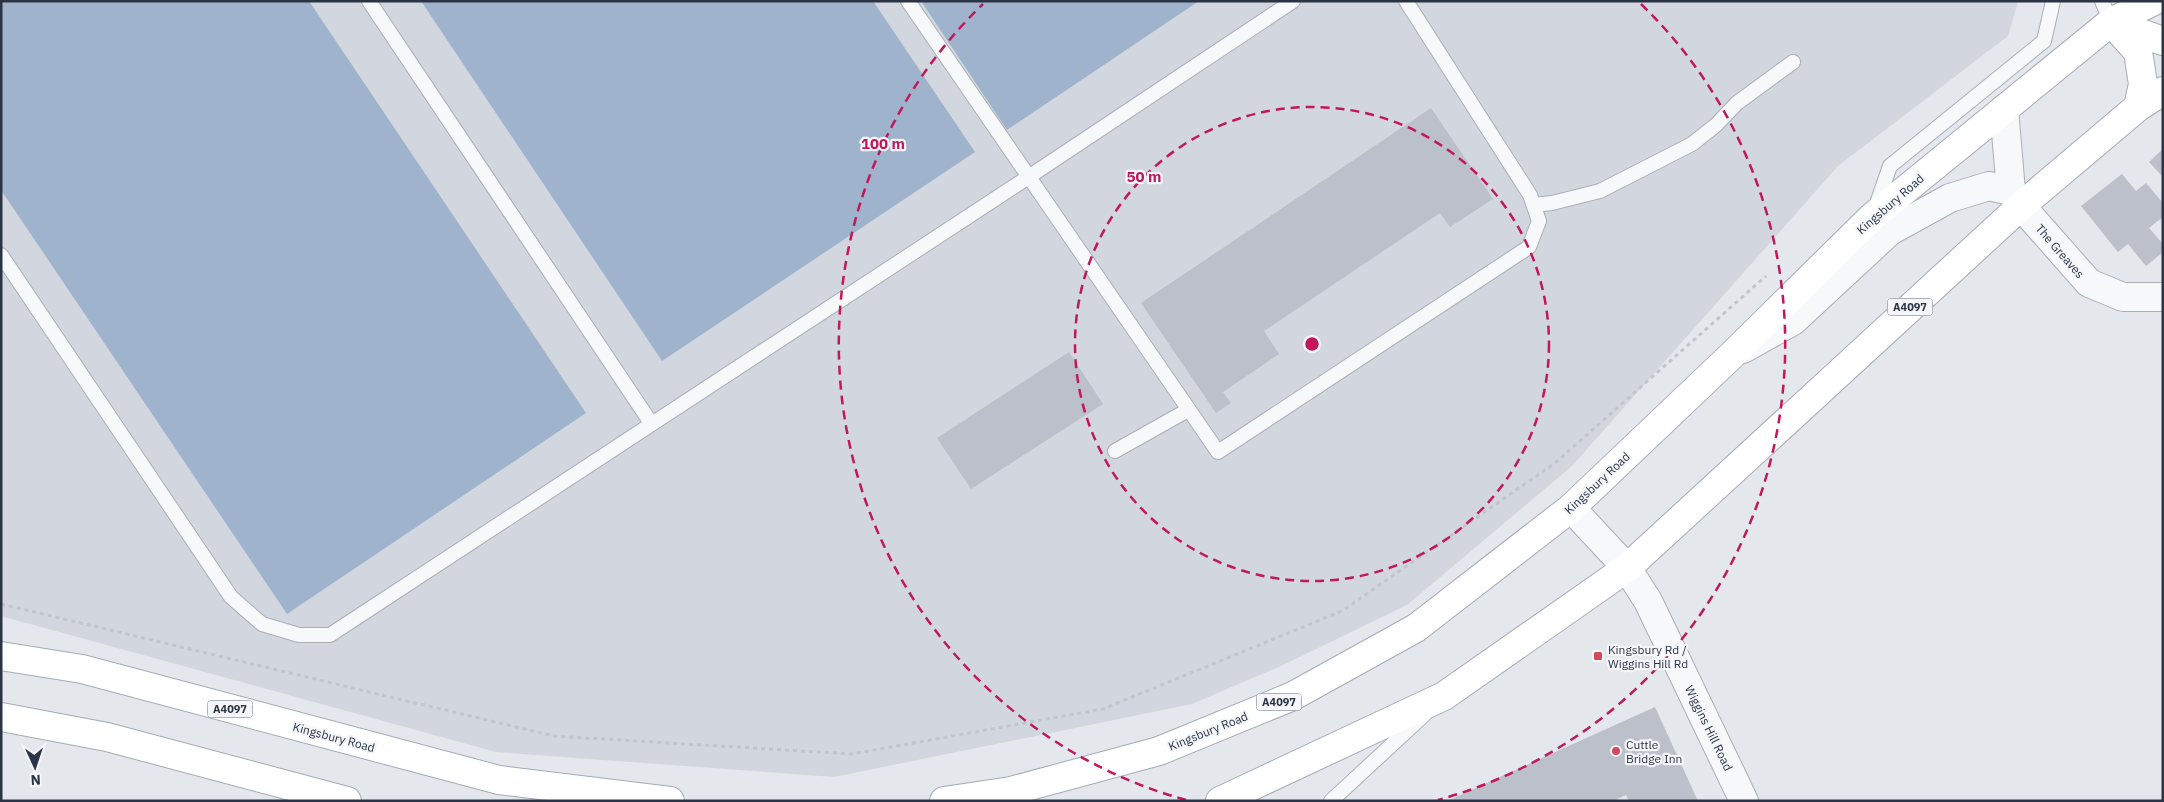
<svg xmlns="http://www.w3.org/2000/svg" width="2164" height="802" font-family="'IBM Plex Sans',sans-serif">
<rect width="100%" height="100%" fill="#e4e7ec"/>
<path fill="#d2d6de" d="M1 1H2018L2008 36 1838 166 1572 466 1407 605 1281 666 1192 704 834 777 496 752 1 616Z"/>
<path fill="#9fb4cc" d="M1 1H309L586 413 287 614 1 190Z
M421 1H873L975 152 662 361Z
M921 1H1199L1007 130Z"/>
<path fill="#bbc0ca" d="M1431 108 1493 199 1450 227 1440 213 1264 331 1279 354 1223 392 1231 403 1216 413 1141 303Z
M2163 149V177L2149 162Z
M2122 174 2136 191 2146 183 2163 203V217L2149 228 2163 244V252L2146 266 2128 244 2118 252 2081 206Z
M1069 352 1103 404 971 489 937 438Z
M1655 707 1698 801H1629L1626 795 1613 801H1447Z"/>
<g fill="none" stroke-linecap="round" stroke-linejoin="round">
<g stroke="#a9aeb7" stroke-width="16">
<path id="lane" d="M369 1 651 423
M908 1 1218 452 1529 247 1539 221 1530 195 1406 1
M2102 1 2111 22
M1534 205 1552 203 1600 191 1692 144 1716 125 1737 103 1793 62
M1875 209 1890 166 2044 41 2053 1
M1 255 231 597 262 624 299 635H330L1027 178 1293 1
M1115 451 1188 410
M1331 801 1425 714"/>
</g>
<g stroke="#a9aeb7" stroke-width="30">
<path id="street" d="M2004 109 2011 191 2021 206 2089 283 2123 297H2163
M1743 349 1793 321 1890 231 1950 198 1989 186 2011 191
M1571 508 1627 568 1648 601 1744 801"/>
</g>
<g stroke="#a3abb8" stroke-width="30">
<path id="primary" d="M2111 22 2138 52 2143 84 2138 107
M2115 24 2163 41
M1 656 82 669 499 780 670 801
M1 717 107 737 347 801
M944 801 1011 791 1159 751 1293 696 1416 628 1571 508 1732 355 1872 217 2111 22 2154 1
M1220 801 1444 696 1627 568 2021 206 2138 107 2163 91"/>
</g>
<path stroke="#c2c5cb" stroke-width="3" stroke-dasharray="4 4" stroke-linecap="butt" d="M1 604 554 736 852 754 1103 709 1342 611 1555 463 1766 276"/>
<use href="#lane" stroke="#f7f8fa" stroke-width="14"/>
<use href="#street" stroke="#f7f8fa" stroke-width="28"/>
<use href="#primary" stroke="#fff" stroke-width="28"/>
</g>
<g fill="none" stroke="#c2185b" stroke-width="2.5" stroke-dasharray="9 6">
<circle cx="1312" cy="344" r="237"/>
<path d="M1186 800A473 473 0 0 1 983 4M1641 4A473 473 0 0 1 1438 800"/>
</g>
<g fill="#d1495b" stroke="#f4f6f9" stroke-width="2">
<rect x="1593" y="651" width="10" height="10" rx="2.5"/>
<circle cx="1616" cy="751" r="5"/>
</g>
<g text-anchor="middle" dominant-baseline="central" stroke-width="4.5" stroke-linejoin="round" paint-order="stroke">
<g fill="#f4f6f9" stroke="#676e7b" stroke-width="1">
<rect x="1887.5" y="298.5" width="45" height="17" rx="4"/>
<rect x="1256.5" y="693.5" width="45" height="17" rx="4"/>
<rect x="207.5" y="700.5" width="45" height="17" rx="4"/>
</g>
<g font-size="11" font-weight="bold" fill="#2b3445">
<text x="1910" y="307">A4097</text>
<text x="1279" y="702">A4097</text>
<text x="230" y="709">A4097</text>
</g>
<g font-size="12" fill="#2b3445" stroke="#f4f6f9">
<text transform="translate(1890 204) rotate(-41)">Kingsbury Road</text>
<text transform="translate(2060 251) rotate(49)">The Greaves</text>
<text transform="translate(1597 483) rotate(-43)">Kingsbury Road</text>
<text transform="translate(1709 728) rotate(64)">Wiggins Hill Road</text>
<text transform="translate(1208 731) rotate(-22)">Kingsbury Road</text>
<text transform="translate(334 737) rotate(15)">Kingsbury Road</text>
</g>
<g font-size="12" fill="#2b3445" stroke="#f4f6f9" text-anchor="start">
<text x="1608" y="649">Kingsbury Rd /<tspan x="1608" dy="14">Wiggins Hill Rd</tspan></text>
<text x="1626" y="744">Cuttle<tspan x="1626" dy="14">Bridge Inn</tspan></text>
</g>
</g>
<circle cx="1312" cy="344" r="8" fill="#c2185b" stroke="#f4f6f9" stroke-width="2.5"/>
<g font-size="15" text-anchor="middle" font-weight="bold" fill="#c2185b" stroke="#f4f6f9" stroke-width="4.5" stroke-linejoin="round" paint-order="stroke">
<text x="883" y="149">100 m</text>
<text x="1144" y="182">50 m</text>
</g>
<rect width="2164" height="802" fill="none" stroke="#2b3445" stroke-width="5"/>
<g transform="translate(35 767) rotate(177)" stroke="#f4f6f9" stroke-width="4" paint-order="stroke">
<path d="M0-4L9 19L0 12L-9 19Z" fill="#2b3445"/>
<text y="-8" font-size="14" font-weight="bold" text-anchor="middle" fill="#2b3445">N</text>
</g>
</svg>
